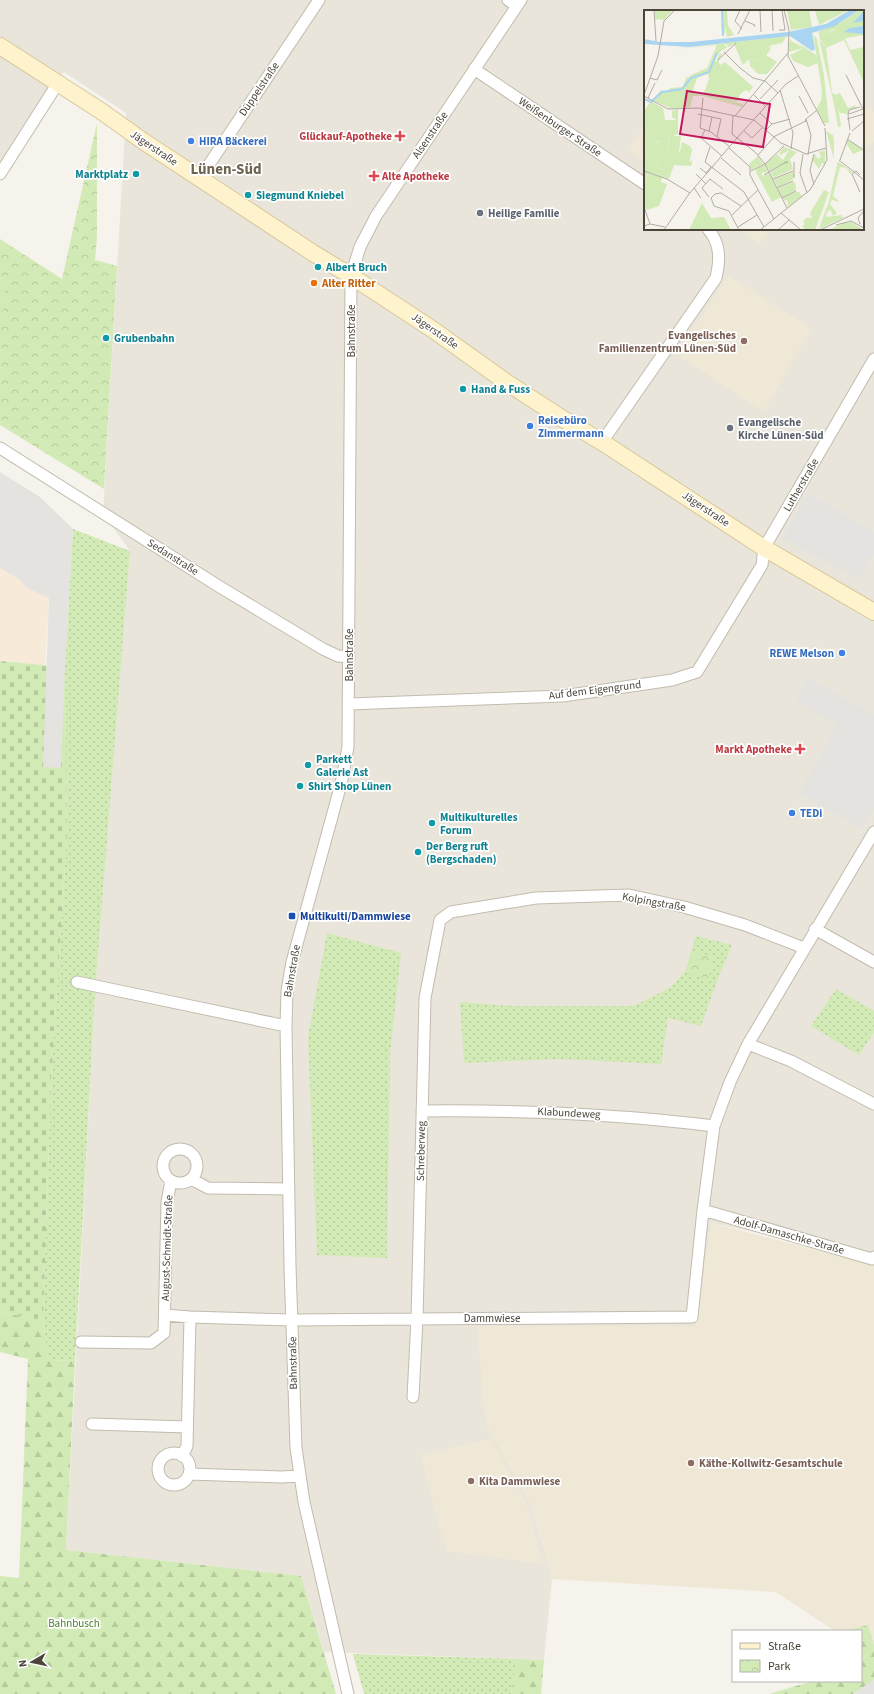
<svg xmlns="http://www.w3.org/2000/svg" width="874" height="1694" font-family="'Source Sans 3',sans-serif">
<defs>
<pattern id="grass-dots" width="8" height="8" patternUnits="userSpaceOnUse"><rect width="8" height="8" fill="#d2eab5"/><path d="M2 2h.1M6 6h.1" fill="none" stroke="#b6ca9c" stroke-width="1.8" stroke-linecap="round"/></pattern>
<pattern id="forest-firs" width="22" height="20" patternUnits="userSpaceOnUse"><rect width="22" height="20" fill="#d2eab5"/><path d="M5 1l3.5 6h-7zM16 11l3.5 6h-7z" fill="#b6ca9c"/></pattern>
<pattern id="cemetery-stones" width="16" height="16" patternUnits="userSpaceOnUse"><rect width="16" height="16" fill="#d2eab5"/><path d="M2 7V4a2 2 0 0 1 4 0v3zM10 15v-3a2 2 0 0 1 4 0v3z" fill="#b6ca9c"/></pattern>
<pattern id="park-crowns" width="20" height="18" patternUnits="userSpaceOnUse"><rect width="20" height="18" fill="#d2eab5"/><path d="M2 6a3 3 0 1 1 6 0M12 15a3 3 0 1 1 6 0" fill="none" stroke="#b6ca9c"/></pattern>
</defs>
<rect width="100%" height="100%" fill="#f6f3ec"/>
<path fill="#eae5da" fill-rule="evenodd" d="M0 0H874V1258L871 1264 764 1234 712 1223 696 1326H559L485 1421 532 1506 552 1579 544 1660 324 1652 301 1576 66 1550 95 992 130 551 103 513 126 113 64 72 0 162ZM645 11H863V229H645Z"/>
<path fill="#f7ead8" d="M0 568 20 580 27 588 49 598 45 665 0 661Z"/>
<path fill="#efe8d6" d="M863 105 874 112V142L863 151Z
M645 125V162L627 150Z
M739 229H770L760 244Z
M728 276 811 328 764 412 676 354Z
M712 1223 870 1264 874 1258V1645L868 1625 844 1631H835L776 1592 552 1579 532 1506 485 1421 477 1326H696Z
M491 1438 528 1508 543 1564 446 1551 421 1455Z"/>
<path fill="url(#grass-dots)" d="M73 529 130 551 95 992 75 1361 48 1360 43 1320 51 1081 67 835 65 667Z
M327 933 401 953 390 1054 387 1258 317 1255 308 1037Z
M696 936 732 945 719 976 701 1026 668 1018 661 1064 560 1059 464 1063 460 1002 509 1006H634L671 987 685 972Z
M836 989 874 1011V1032L859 1055 811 1026Z
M353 1654 517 1659 511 1694H364Z"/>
<path fill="url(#forest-firs)" d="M0 1312 43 1320 48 1360 75 1361 66 1550 301 1576 336 1694H0V1576L19 1578 28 1359 0 1352Z
M868 1625 874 1645V1680L853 1694H769L813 1681H861V1631H844Z
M517 1659 544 1660 541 1694H511Z"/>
<path fill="url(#cemetery-stones)" d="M0 661 65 667 67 835 51 1081 43 1320 0 1312Z"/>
<path fill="url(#park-crowns)" d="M97 123V237L95 260 117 266 104 489 0 425V239L62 279Z
M691 951 714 957 708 979 685 972Z"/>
<path fill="#d2eab5" d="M0 288 12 296 0 315Z"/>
<path fill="#e5e3e0" d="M0 472 40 497 73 529 65 667 61 768 43 767 49 598 27 588 20 580 0 568Z
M808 492 874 532V555L859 579 782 538Z
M808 677 874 715V809L863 829 799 794 837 725 796 701Z
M874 1680V1694H853Z"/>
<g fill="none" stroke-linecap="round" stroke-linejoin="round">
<g stroke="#c2bbae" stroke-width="13">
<path id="street" d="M508 0 517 6
M474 69 645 184
M0 174 58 83
M200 178 319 0
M602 442 716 278C720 260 721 244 708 229
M0 448 220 587 323 649 338 656 349 657
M349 704 563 696 672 680 697 672 762 565 764 548 874 359
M815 929 874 962
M77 982 286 1026
M748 1044 791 1061 874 1104
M422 1111C520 1110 617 1114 714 1126
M163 1166a17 17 0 1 1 34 0a17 17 0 1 1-34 0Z
M191 1179 208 1188 289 1189
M703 1210 872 1259 874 1257
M165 1315 190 1317 292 1320 692 1317 703 1210 714 1126 730 1082 748 1044 874 832
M81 1342 151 1343 164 1333 167 1202 171 1181
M413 1397 417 1319 425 998 440 920 451 912 536 898 629 895 684 907 745 925 804 948
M92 1424 187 1427
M158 1469a16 16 0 1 1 32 0a16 16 0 1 1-32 0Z
M182 1456 187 1446 190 1317
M189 1474 281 1477 300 1476
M348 1694 304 1502 296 1448 290 1266 286 1026 287 991 292 962 341 784 348 747 351 276 360 247 376 216 521 0"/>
</g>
<g stroke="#d6c79b" stroke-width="18">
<path id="secondary" d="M0 46 101 111 143 141 313 253 351 276 432 329 506 382 563 419 602 442 764 548 874 612"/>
</g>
<use href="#street" stroke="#fff" stroke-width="11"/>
<use href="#secondary" stroke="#fff3cd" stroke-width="16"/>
</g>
<g fill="#e0444e" stroke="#fff" stroke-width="1.5">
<path d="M398 130h4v4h4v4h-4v4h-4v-4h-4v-4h4z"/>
<path d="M372 170h4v4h4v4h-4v4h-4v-4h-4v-4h4z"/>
<path d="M798 743h4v4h4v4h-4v4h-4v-4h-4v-4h4z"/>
</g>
<g fill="#3f7fe0" stroke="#fff" stroke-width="1.5">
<circle cx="191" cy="141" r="4"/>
<circle cx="530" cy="426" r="4"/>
<circle cx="842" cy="653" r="4"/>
<circle cx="792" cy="813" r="4"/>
</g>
<g fill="#0f9aa8" stroke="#fff" stroke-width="1.5">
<circle cx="136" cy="174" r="4"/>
<circle cx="248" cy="195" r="4"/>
<circle cx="318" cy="267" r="4"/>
<circle cx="106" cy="338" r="4"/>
<circle cx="463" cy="389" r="4"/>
<circle cx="308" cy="765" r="4"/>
<circle cx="300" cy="786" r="4"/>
<circle cx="432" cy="823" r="4"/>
<circle cx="418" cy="852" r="4"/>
</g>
<g fill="#6b7280" stroke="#fff" stroke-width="1.5">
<circle cx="480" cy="213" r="4"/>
<circle cx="730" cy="428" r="4"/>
</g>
<circle fill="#e8710a" stroke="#fff" stroke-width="1.5" cx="314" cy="283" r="4"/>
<g fill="#8d6e63" stroke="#fff" stroke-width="1.5">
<circle cx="744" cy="341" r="4"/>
<circle cx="691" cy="1463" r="4"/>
<circle cx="471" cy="1481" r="4"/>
</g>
<rect fill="#1a4fb4" stroke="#fff" stroke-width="1.5" x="288" y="912" width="8" height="8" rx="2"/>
<g text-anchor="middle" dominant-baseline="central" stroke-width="3.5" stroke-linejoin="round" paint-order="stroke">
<g font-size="11" fill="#4b4439" stroke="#fff">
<text transform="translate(259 89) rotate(-56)">Düppelstraße</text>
<text transform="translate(560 127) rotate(34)">Weißenburger Straße</text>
<text transform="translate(430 135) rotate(-56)">Alsenstraße</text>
<text transform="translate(154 148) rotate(34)">Jägerstraße</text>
<text transform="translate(351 331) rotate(-90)">Bahnstraße</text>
<text transform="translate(435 331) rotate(35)">Jägerstraße</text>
<text transform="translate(801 485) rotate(-60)">Lutherstraße</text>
<text transform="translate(706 509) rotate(34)">Jägerstraße</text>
<text transform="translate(173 557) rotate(32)">Sedanstraße</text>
<text transform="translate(349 655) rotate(-90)">Bahnstraße</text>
<text transform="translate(595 690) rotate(-7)">Auf dem Eigengrund</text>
<text transform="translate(654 902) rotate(10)">Kolpingstraße</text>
<text transform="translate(292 971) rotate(-80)">Bahnstraße</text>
<text transform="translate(569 1113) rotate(3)">Klabundeweg</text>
<text transform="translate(421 1151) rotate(-89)">Schreberweg</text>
<text transform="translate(789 1235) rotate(16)">Adolf-Damaschke-Straße</text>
<text transform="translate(167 1248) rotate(-88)">August-Schmidt-Straße</text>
<text x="492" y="1318">Dammwiese</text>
<text transform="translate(293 1363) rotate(-91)">Bahnstraße</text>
</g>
<g font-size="11" font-weight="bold" fill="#be3a42" stroke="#fff" text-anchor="end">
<text x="392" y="136">Glückauf-Apotheke</text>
<text x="382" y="176" text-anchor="start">Alte Apotheke</text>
<text x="792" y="749">Markt Apotheke</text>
</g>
<g font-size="11" font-weight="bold" fill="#366cbe" stroke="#fff" text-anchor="start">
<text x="199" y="141">HIRA Bäckerei</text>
<text x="538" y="420">Reisebüro<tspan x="538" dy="13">Zimmermann</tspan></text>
<text x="834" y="653" text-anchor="end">REWE Melson</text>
<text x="800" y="813">TEDi</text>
</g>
<g font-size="11" font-weight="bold" fill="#0d838f" stroke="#fff" text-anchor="start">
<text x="128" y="174" text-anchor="end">Marktplatz</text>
<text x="256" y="195">Siegmund Kniebel</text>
<text x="326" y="267">Albert Bruch</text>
<text x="114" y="338">Grubenbahn</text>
<text x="471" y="389">Hand &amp; Fuss</text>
<text x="316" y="759">Parkett<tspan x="316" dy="13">Galerie Ast</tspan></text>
<text x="308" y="786">Shirt Shop Lünen</text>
<text x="440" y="817">Multikulturelles<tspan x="440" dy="13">Forum</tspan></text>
<text x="426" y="846">Der Berg ruft<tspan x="426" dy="13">(Bergschaden)</tspan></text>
</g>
<g font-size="11" font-weight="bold" fill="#5b616d" stroke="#fff" text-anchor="start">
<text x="488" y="213">Heilige Familie</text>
<text x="738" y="422">Evangelische<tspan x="738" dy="13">Kirche Lünen-Süd</tspan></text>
</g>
<g font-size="11" font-weight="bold" fill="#c56008" stroke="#fff" text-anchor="start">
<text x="322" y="283">Alter Ritter</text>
</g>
<g font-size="11" font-weight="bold" fill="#785e54" stroke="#fff" text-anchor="start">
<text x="736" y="335" text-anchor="end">Evangelisches<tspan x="736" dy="13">Familienzentrum Lünen-Süd</tspan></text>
<text x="699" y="1463">Käthe-Kollwitz-Gesamtschule</text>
<text x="479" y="1481">Kita Dammwiese</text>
</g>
<g font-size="11" font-weight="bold" fill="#164399" stroke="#fff" text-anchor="start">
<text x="300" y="916">Multikulti/Dammwiese</text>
</g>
<g font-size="11" fill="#4a7f2a" stroke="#fff">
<text x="74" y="1623">Bahnbusch</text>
</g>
<g font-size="15" font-weight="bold" fill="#6e6250" stroke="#fff">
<text x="226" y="169">Lünen-Süd</text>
</g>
</g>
<g transform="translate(644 10)">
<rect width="220" height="220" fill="#f6f3ec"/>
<path d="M11 0H29L20 10 10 9ZM83 0 84 15 90 25 83 27 79 1ZM192 19 197 27 196 31 189 32 183 24ZM143 26 138 33 125 36 128 38 123 37 118 50 105 49 99 55 90 34 85 37 82 34 78 36 72 40 64 60 48 67 45 66 63 58 73 35 30 39ZM175 29 182 38 188 82 191 85 196 83 204 98 211 95 212 98 204 100V104L196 103 189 90ZM151 31 172 45 174 53 164 57 149 51 146 45 160 38ZM59 86H61L99 94 98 97ZM34 124 26 127 23 139 15 140 13 157 23 154 22 160 0 155 9 156V125L14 133 26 125ZM204 130 219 140 209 144 202 133ZM140 137 153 142 146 149 149 159 129 168 127 162 144 151 126 161 121 154 133 144 139 150 145 140 137 145 135 143ZM181 140V155L178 153 175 159 168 150 171 144 174 149 177 147 175 142ZM114 146 119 154 107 160 105 154ZM194 151 208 162 207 165 202 158 196 157 189 186 196 192 188 190 186 194 193 203 189 206 186 199 182 204ZM120 154 124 162 117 163 119 166 125 163 137 187 128 192 112 162V159ZM149 162 151 168 134 178 130 169ZM5 163 18 167 17 172 23 174 15 196 3 200 0 196V172ZM148 172H151L152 180 138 188 134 179ZM180 180 185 182 171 220H162L158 216 161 214 159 212 162 208H168L166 203ZM151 182H155L158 186 144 197 143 190 141 191 139 188Z" fill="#d2eab5"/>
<path d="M77 0H80L82 5 81 24 77 16 79 9ZM189 20 183 24 188 26 189 32 201 28 206 40 220 37V73L200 30 182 38 176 29 175 24ZM169 24 173 29 180 65 185 113H180L172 99 177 91 178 81ZM146 28 147 31 160 38 144 42ZM79 35 84 37 77 41 72 46 70 51 72 52 75 44 78 43 61 86H49L46 97 29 99 8 90 17 80 23 82 26 81V78L39 77 42 68 64 60 72 40ZM64 64 65 69 59 85 48 83 53 68ZM7 91 19 98 21 110H32L28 107V101L34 99V124L26 126H37L35 142 46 152 48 149V153L47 156 30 155 25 169 5 162 0 172V101ZM9 125 14 132 26 129 23 139 17 136 15 140 13 157 23 154 21 160 6 156H9L12 152 14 135ZM182 121 189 125 190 130V149ZM58 193 67 208 80 207 87 220H45ZM184 193 182 207 198 205 199 208 175 219ZM207 212 220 220H185L199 213Z" fill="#d2eab5" fill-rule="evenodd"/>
<path d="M74 52 77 55 81 52 109 77 105 82 102 80 96 84 93 92 61 86Z" fill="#d2eab5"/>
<path d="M215 0H220V25L196 29 191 19 175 24 174 22 198 12Z" fill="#d2eab5"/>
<path d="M143 0H165L168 17 147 20ZM171 0H205L175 15ZM123 37 127 39 122 45 133 52 123 64H114L106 56 105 49 118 50ZM189 90 194 97 197 116 194 117Z" fill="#d2eab5"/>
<path d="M38 132 46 136 48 140 45 153 34 151Z" fill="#d2eab5"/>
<path d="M206 0H215L191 16 168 23 171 39 168 41 146 26 45 37 0 34V29L16 32H47L144 22 182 14ZM220 1V24L200 22 206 18 219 16V11L209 13Z" fill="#a9d4f2"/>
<path fill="none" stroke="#a9d4f2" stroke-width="2" d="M78 0 79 26M0 89 7 92 18 82 38 79 47 68 65 62 73 43"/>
<path fill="none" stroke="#b2ada4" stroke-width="1" d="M10 0 12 31M96 0 91 11 98 19M116 0 117 22M128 0 129 21M140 0 145 20 144 46 181 116M101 11 111 15 110 17M135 20H141L138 0M94 24 106 0M80 42 96 58 109 68 121 71 134 83M74 50 92 33M202 65 220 101M6 68 13 70 18 60M136 80 149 123 147 139M0 85 14 46 20 11 31 0M110 85 122 97M0 86 24 99 54 98 110 110 137 133 162 144 182 138M155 86 164 103M4 88 11 73M59 88 56 118 67 122 86 137M116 89 134 70M116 103 128 114M54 104 77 109 73 127M205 104 219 99M89 106 88 124 111 142 121 154 143 198M91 106 144 43M162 109 172 101M203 109 220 104M161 112 162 109 167 125 164 145M181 118 183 150M61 120 57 128 78 146M122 120 128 114 146 109M206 120 204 105 205 100 216 97M65 121 68 107M100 121 108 128 119 117M208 121 220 111M203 129 220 140M66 137 61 152 100 182 120 217M85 138 106 157V165L130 209M159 144 156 163 163 183M114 145 131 126 162 111M77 148 97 165M195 150 220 170M196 150 206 123M56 158 62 163 67 157M0 161 23 169 46 183M107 161 121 154 140 136M52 164 62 174M120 165 142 152H144L140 153M150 167V152M129 169 149 161M170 175 166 160 170 144M50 178 57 188M133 178 149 171M216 182 208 164 212 161 216 165M65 187 58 178 66 169 79 179M138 188 152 181M0 197 6 214M137 203 157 220M88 205 114 180M216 214 214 208 219 202M192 215 207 211 220 218M0 216 6 214 21 217M94 217 113 205M20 220 45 184 93 128 142 74 154 66M95 220 85 201 70 196 67 188 71 184 77 183 97 196M116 220 166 180 183 150M134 220 145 210M176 220 220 199"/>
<path fill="#c2185b" fill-opacity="0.15" stroke="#c2185b" stroke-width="2" d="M43 81 126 94 119 137 36 124Z"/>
<rect width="220" height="220" fill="none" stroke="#4b4439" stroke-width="2"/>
</g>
<rect x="732" y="1630" width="130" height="52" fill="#ffffff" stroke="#b7b4b0"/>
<rect x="740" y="1643" width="20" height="6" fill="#fff3cd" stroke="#b7b4b0"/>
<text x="768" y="1650" font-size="12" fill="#4b4439">Straße</text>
<rect x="740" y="1660" width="20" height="12" fill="url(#park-crowns)" stroke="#b7b4b0"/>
<text x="768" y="1670" font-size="12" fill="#4b4439">Park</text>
<g transform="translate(32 1662) rotate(261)" stroke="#ffffff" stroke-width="3" paint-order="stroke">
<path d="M0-3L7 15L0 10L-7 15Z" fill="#4b4439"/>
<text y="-6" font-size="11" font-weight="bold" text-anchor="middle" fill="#4b4439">N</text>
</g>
</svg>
